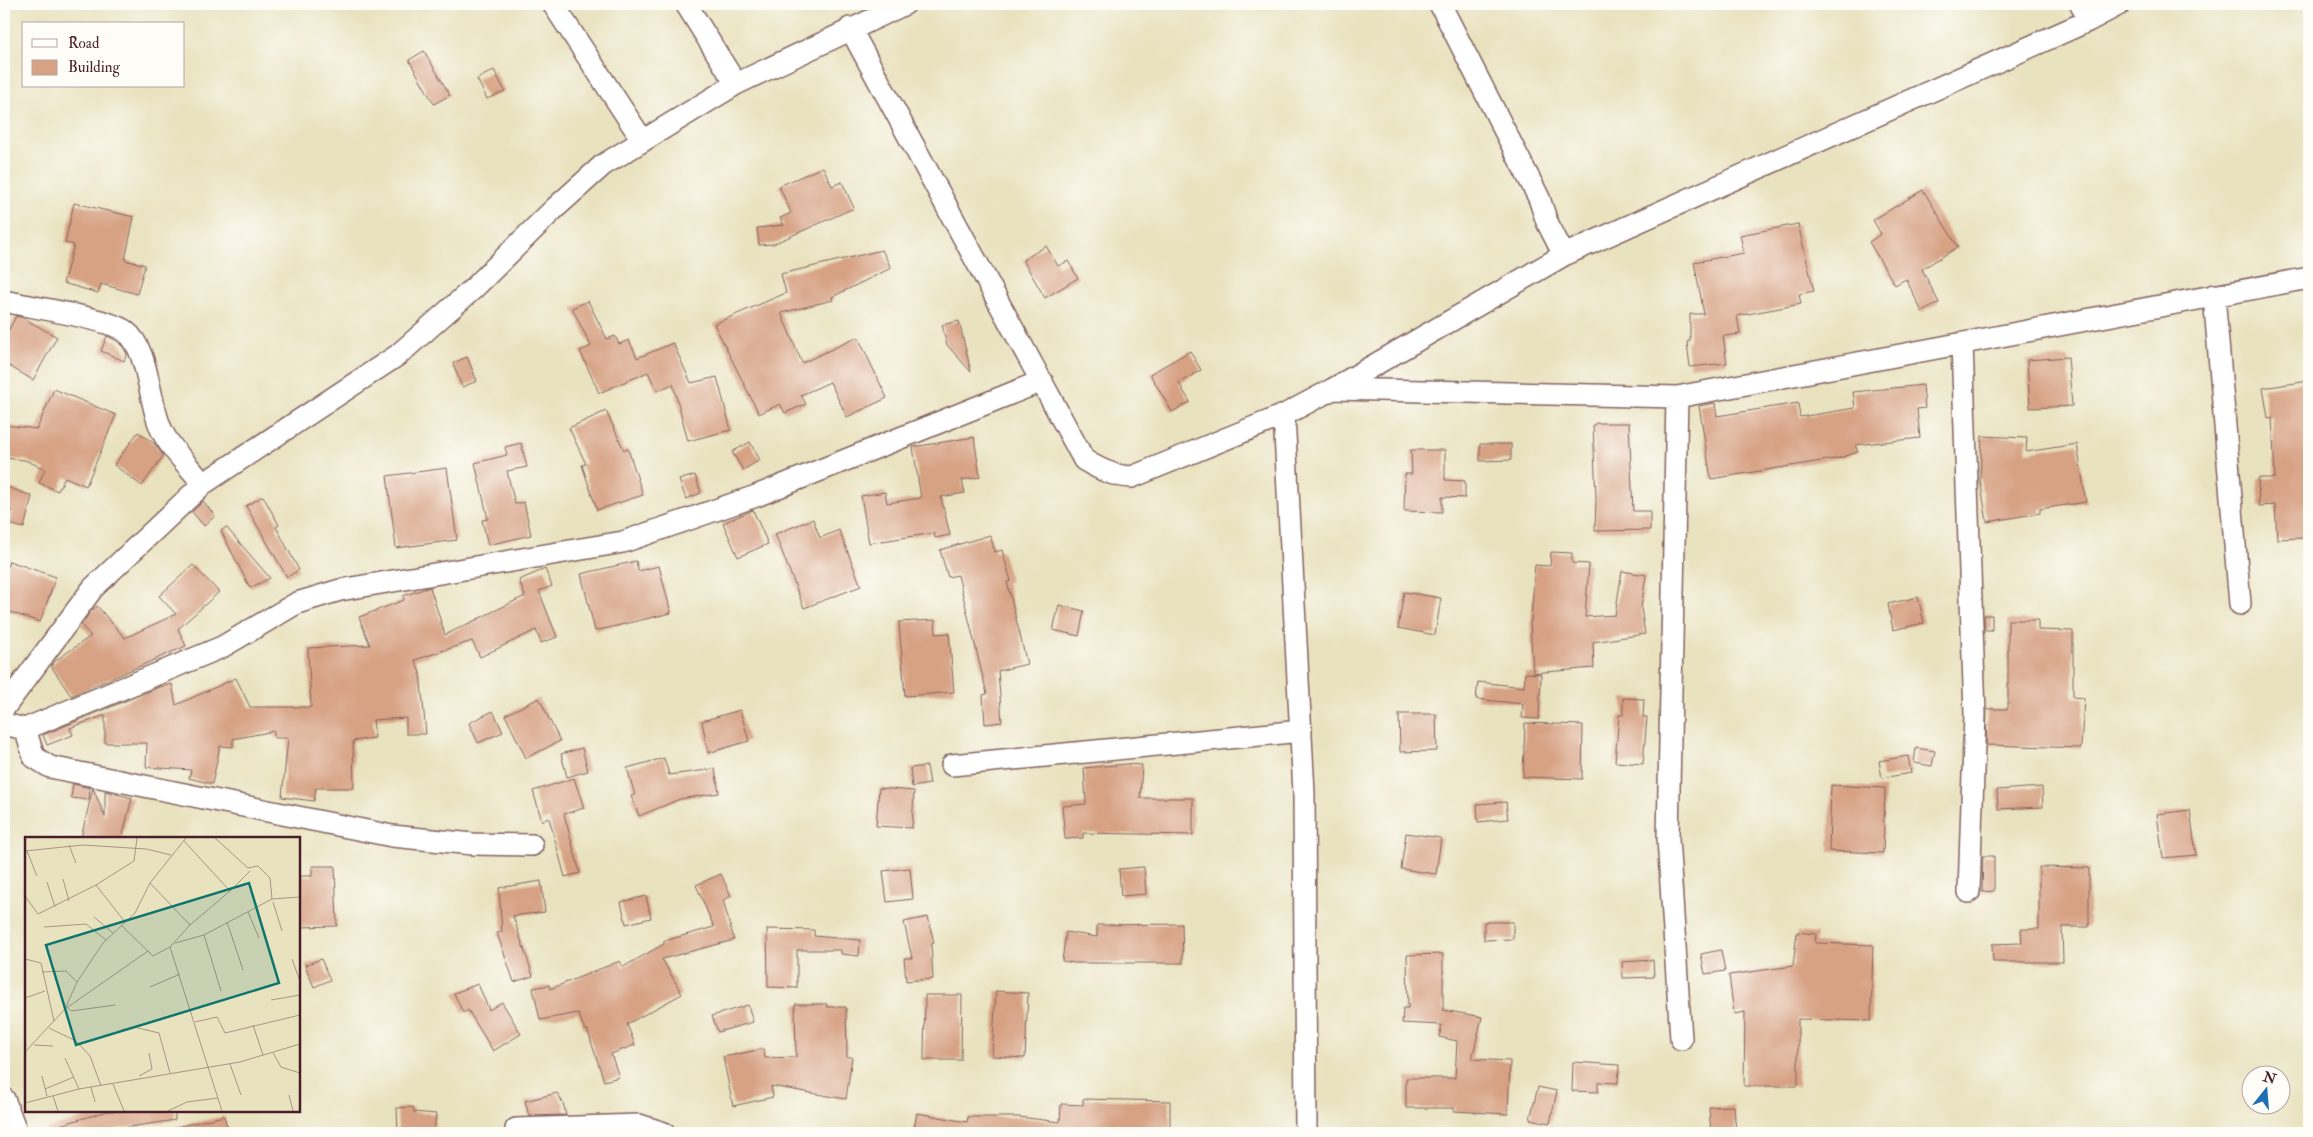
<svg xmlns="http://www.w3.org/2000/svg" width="2313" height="1137" font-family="'IM FELL Double Pica',serif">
<rect width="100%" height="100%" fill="#fdfcf7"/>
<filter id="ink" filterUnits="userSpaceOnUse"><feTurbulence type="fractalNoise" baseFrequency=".02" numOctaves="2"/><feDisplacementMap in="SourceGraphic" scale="10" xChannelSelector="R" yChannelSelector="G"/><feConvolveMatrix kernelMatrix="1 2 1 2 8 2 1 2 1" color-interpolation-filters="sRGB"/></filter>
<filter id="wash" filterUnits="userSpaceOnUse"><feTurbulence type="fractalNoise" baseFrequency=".0096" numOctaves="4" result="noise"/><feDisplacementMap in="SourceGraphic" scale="20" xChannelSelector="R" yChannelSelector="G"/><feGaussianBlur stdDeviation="1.12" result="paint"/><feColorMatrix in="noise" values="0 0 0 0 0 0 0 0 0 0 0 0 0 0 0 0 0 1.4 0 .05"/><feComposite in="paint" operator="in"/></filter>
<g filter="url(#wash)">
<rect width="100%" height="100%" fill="#e9e2bf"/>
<g id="blocks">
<path fill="#d7a183" d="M424 51 450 95 434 104 409 60Z
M494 70 505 91 487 99 477 79Z
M823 167 832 186 842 182 854 208 773 244 759 245 757 228 784 225 780 218 791 213 779 186Z
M1923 190 1958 247 1922 269 1939 303 1922 312 1906 279 1895 285 1869 242 1881 234 1873 220Z
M74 203 134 217 125 260 145 265 137 294 101 284 98 293 63 283 74 245 65 243Z
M1798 224 1814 291 1799 294 1801 304 1737 316 1740 334 1723 336 1727 363 1690 367 1687 342 1690 341V314H1704L1694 262 1744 253 1740 235Z
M1046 246 1058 266 1068 261 1078 278 1045 298 1023 260Z
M882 250 891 268 832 297 833 300 781 313 802 363 858 337 887 398 847 417 830 382 801 395 806 404 785 413 780 404 759 414 714 324 786 293 781 274Z
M588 301 607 339 615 336 619 344 629 340 637 358 673 343 691 383 717 377 731 430 688 441 673 384 657 391 648 372 599 393 580 351 591 346 572 308Z
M16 316 23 318 57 337 33 380 4 363V339Z
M959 321 971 372 947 345 942 325Z
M107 336 117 341 123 347 127 354 124 361 101 351Z
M1190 351 1201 370 1179 383 1190 402 1172 412 1150 374Z
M467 357 477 381 462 387 453 363Z
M2068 357 2072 406 2030 408 2027 360Z
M2309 381V529H2304V538L2277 539 2275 505 2259 506 2258 478H2275L2272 417 2268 418 2263 388Z
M1923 385 1925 408 1917 409 1920 438 1855 445 1858 452 1840 458 1711 479 1699 406 1715 403 1717 416 1798 403 1800 417 1855 408 1853 392Z
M54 389 116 415 86 486 65 477 58 491 39 483 45 469 25 460 4 458V425L37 429Z
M606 411 624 450 628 449 643 495 597 510 582 465 586 464 569 428Z
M1597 423H1629L1633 511H1650V530L1595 531 1596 498 1593 425Z
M138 432 155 444 163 456 142 486 114 465Z
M1982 436 2027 438 2026 452 2077 444 2086 502 2040 509V513L1987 522 1980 479Z
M974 437 980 477 962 480 965 493 941 497 950 535 935 538 934 533 869 543 861 496 885 492 887 503 921 498 913 447Z
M750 442 760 460 743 470 732 452Z
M521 443 527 467 507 471 515 504 524 502 531 535 488 545 482 520 488 519 475 463 507 455 505 447Z
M1480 444H1511V460L1480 461Z
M1411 450H1445V480L1465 481V498L1442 497V512L1404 511 1405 474H1412Z
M447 468 457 540 396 548 387 476Z
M695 475 701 493 686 499 679 480Z
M4 486 32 496 24 528 9 524 12 511 4 508Z
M263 496 279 525 276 527 299 570 287 577 246 506Z
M203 501 215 516 204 526 192 512Z
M753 510 768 544 738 557 723 523Z
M813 519 820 538 839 530 861 586 804 608 775 534Z
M226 527 270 578 250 588 221 531Z
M990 535 995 552 1002 550 1011 581 1007 582 1027 664 998 671 1002 722 985 724 983 695 987 694 958 575 948 577 940 550Z
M1551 552 1572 553V563L1589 564 1585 617 1615 615 1622 571 1646 575 1641 608 1645 634 1593 642 1594 668 1533 673 1530 621H1531L1535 565 1550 566Z
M9 561 56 577 40 622 4 610V577Z
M636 561 638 571 659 566 671 613 595 631 581 574Z
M193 565 219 592 178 629 186 646 71 696 51 666 55 661 91 636 81 625 91 611 97 606 125 638 176 614 159 596Z
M545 569 552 586 539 591 557 637 541 643 536 630 480 657 472 641 415 660 420 673 426 734H406V718L373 720 375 738 353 741 354 788H316L314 801 282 797 288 738H274V731L233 739V747L220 746 212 784 189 778 191 770 146 767 147 743H105V715L70 728 73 735 47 745 43 735 159 687 172 684 176 705 236 678 250 707H311L308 648 370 645 359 617 404 600 403 596 430 587 445 635 525 596 519 580Z
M1404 592 1441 598 1435 635 1398 628Z
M1918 597 1924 623 1893 630 1888 604Z
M1059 605 1084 611 1079 636 1053 630Z
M1984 615H1992V630H1985Z
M935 620 936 634 949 633 954 692 905 696 899 622Z
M2008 620H2038V630L2073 631V697L2084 698 2081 748 1986 745 1987 709H2008Z
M1525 673 1541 674 1539 719 1522 718 1523 704 1476 699 1478 682 1524 687Z
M539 698 560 741 526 758 505 715Z
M1623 698 1644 699 1643 717H1647L1643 764 1615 762 1619 715H1623Z
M740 710 749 741 708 753 702 721Z
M493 711 503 732 478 743 469 723Z
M1399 714H1436L1437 751 1400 752Z
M1525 723 1583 725 1582 779 1523 777Z
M582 748 588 771 567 777 561 754Z
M1916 748 1935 751 1932 766 1914 763Z
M1908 756 1911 773 1882 778 1879 761Z
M664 758 669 775 715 769 719 793 680 799 639 816 631 796 635 795 627 768Z
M1126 764 1142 765 1140 798H1193V835L1083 833V838L1065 839 1062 806 1086 804 1084 768Z
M927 766 930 784 912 787 910 768Z
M574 778 584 808 564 814 580 873 565 877 549 818 542 821 533 791Z
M73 784 90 788 89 800 71 798Z
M1831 785 1885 788 1883 853 1829 851Z
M2042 787 2043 807 1998 809 1997 790Z
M93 788 105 817V791L132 798 122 838H81Z
M879 788 914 791 912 828 876 826Z
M1506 802 1508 819 1478 822 1477 804Z
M2190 810 2196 855 2163 858 2157 814Z
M1406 833 1441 838 1436 874 1401 869Z
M1983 856H1994V891L1982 892Z
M312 866H335L337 926 299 927V876H312Z
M1144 867 1146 894 1121 896 1119 869Z
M2039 867 2089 868V927H2062L2063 962H1993L1992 944 2022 943 2021 929H2039Z
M910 868 913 899 887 902 883 871Z
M721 874 731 896 723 900 734 940 662 959 682 994 627 1024 635 1045 611 1054 619 1077 604 1081 587 1029 585 1030 578 1013 540 1020 533 988 549 985 550 989 620 961 623 967 664 944V941L714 927 696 885Z
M541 881 545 912 513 916 533 976 514 982 497 933 502 932 499 888Z
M646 896 651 918 626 924 621 902Z
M928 917 934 943 931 944 933 979 906 981 904 958H912L904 922Z
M1484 922H1513V939L1484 940Z
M1182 924 1183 963H1075L1062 961 1066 932 1097 937V925Z
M767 929 814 930V936L860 940 859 956 841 954V950H797V988L768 987Z
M1797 932 1816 934 1815 943 1873 945 1871 1021 1798 1019V1086H1744L1745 1012 1734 1014 1729 975 1793 966Z
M1721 950 1725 971 1705 974 1701 954Z
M1443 954V1010L1482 1017 1472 1059 1510 1061 1508 1114 1454 1111V1108H1406V1078H1455L1457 1041 1439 1037 1442 1025 1402 1023 1403 1008H1408L1407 955Z
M321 959 330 980 314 987 305 965Z
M1653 960 1654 977 1623 978 1622 962Z
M478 984 489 1010 502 1002 521 1034 493 1051 468 1010 463 1013 454 993Z
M996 991 1028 993 1025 1058 992 1056Z
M925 995H962L961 1060H924Z
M795 1004H827V1007H846L847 1057H852L846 1099 771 1086 773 1097 733 1106 723 1057 763 1049 765 1058 796 1057Z
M748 1005 753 1022 718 1032 712 1016Z
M1573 1062 1619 1065 1618 1083 1598 1082V1092L1572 1091Z
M1538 1087 1557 1091 1550 1123 1530 1119Z
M557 1093 563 1103 566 1115 529 1116 525 1101Z
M1083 1099 1170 1101V1133H913L917 1113 967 1122 968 1117H1019L1060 1122 1061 1104 1083 1105Z
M1734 1106 1736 1133H1711L1709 1107Z
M413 1107 414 1112 436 1114 434 1133H398L397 1108Z
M108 1111H175V1120L117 1129 118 1133H47L46 1129Z
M224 1116 229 1133H177L176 1127Z"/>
</g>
</g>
<g filter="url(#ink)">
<use href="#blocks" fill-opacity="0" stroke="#82635f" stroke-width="1"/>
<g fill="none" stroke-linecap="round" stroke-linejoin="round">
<g stroke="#82635f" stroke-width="24">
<path id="minor" d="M553 4 643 141
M686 4 736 84
M2088 21 2120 4
M850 28 1084 460C1101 470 1113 476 1132 477L1284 415
M1564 255 2088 21 2081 4
M2214 295 2240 604
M4 301C30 307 107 318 125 331 150 349 148 405 163 433 172 451 191 468 203 484
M1962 343 1975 714 1969 892
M1334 389 1677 397 2309 278
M1677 397 1668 838 1681 1039
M4 708 93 588 203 484 398 355 474 288 553 210 603 165 736 84 905 4
M4 724 25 729 222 647 297 603 340 590 623 542 756 496 1042 381
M25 729 34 757 50 767 392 836 473 844 532 845
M952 765 1301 731
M4 1099 17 1133
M516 1129 639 1125 664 1133
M1306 1133 1304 793 1284 415 1333 389 1564 255 1547 222 1539 198 1440 4"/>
</g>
<use href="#minor" stroke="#fff" stroke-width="21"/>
</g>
</g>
<g transform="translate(25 837)">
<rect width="275" height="275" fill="#e9e2bf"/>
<path fill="none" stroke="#a99484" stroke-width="1" d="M190 1 223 31 233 29 245 41 247 62M159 4 205 54 165 88M44 8 51 26M0 14 58 8 121 12 146 18M2 14 12 39M38 42 44 64M22 45 30 70M125 46 165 88 145 110 197 274M205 54 225 34M0 59 13 77 71 48M248 65 257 94M223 75 234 101M69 80 88 96M100 85 71 48 109 24 112 1M202 85 218 133M96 88 128 119 145 110M19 90 61 87 81 103M179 98 196 154M150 106 179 98 247 62 275 60M0 122 16 126 29 184M267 122 275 144M17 135 41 134 52 145M125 150 155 137M0 161 20 154M246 163 275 158M43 171 46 174 90 168M40 172 123 114M170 185 192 180 200 196 275 178M228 188 238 218M24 191 51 204 65 219 76 249M96 193 109 190 134 196 145 236M9 208 28 209M0 215 40 172 52 145 78 106 110 76 125 46 161 1M248 216 256 230 275 236M40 221 54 252M205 227 216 258M17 239 22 259M114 239 127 232 124 216M88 247 99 274M66 250 70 265M20 252 49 240M264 258 268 274M28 259 33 274M0 266 54 252 215 225 275 207M143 274 162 265 193 261"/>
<path fill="#0f766e" fill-opacity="0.15" stroke="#0f766e" stroke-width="2.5" d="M224 46 254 146 51 208 21 108Z"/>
<rect width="275" height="275" fill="none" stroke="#4a1f2b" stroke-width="2.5"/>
</g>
<rect width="2313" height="1137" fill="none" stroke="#fdfcf7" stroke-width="20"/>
<rect x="22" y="22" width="162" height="65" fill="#fdfcf7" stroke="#b5a4a5"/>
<rect x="32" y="39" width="25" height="8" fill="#ffffff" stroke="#b5a4a5"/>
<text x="68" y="48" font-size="15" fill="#4a1f2b">Road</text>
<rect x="32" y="60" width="25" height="15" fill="#d7a183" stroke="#b5a4a5"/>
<text x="68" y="72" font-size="15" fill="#4a1f2b">Building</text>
<g transform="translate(2266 1090) rotate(17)"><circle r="24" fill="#fdfcf7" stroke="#b5a4a5"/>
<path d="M0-4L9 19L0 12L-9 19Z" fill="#1f6fb2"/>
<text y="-8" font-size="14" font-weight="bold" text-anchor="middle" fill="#4a1f2b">N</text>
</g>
</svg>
